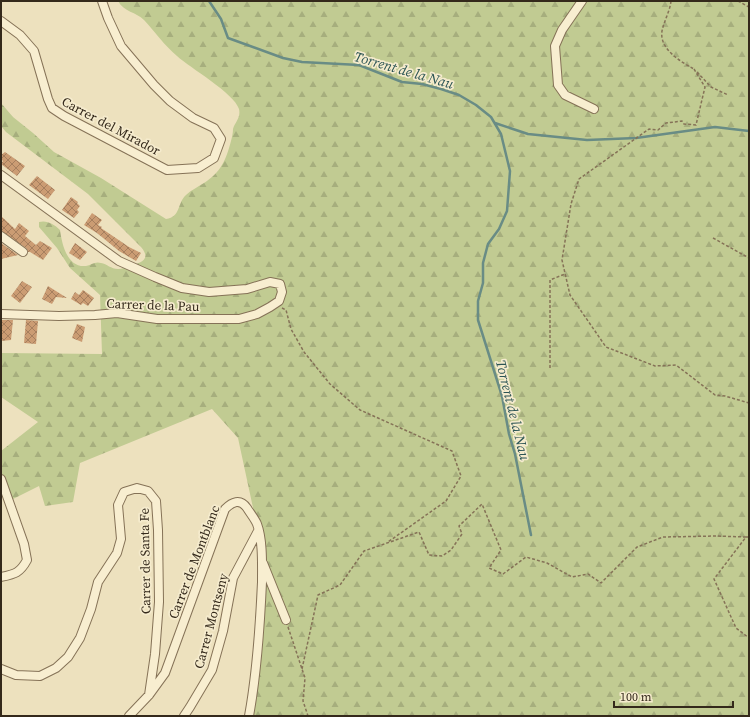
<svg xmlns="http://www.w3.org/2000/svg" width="750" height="717" font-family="'Source Serif 4',serif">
<defs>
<pattern id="forest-firs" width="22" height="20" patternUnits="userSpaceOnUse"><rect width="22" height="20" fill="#c1cb92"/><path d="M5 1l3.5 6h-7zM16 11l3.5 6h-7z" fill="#a6ae7d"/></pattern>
<pattern id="building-cross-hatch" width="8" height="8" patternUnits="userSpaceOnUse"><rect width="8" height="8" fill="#cb9c73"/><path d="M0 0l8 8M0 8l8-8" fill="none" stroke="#a67f5e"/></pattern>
</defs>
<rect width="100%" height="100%" fill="#ede1be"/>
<path fill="url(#forest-firs)" d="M118 1H749V716H249L261 609 258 531 238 438 212 409 80 463 73 502 45 506 39 486 9 501 1 476V451L38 422 1 397V353L102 354 100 295 70 268 57 248 39 227V222C47 220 54 224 60 230 62 244 67 268 86 266 91 265 95 261 101 263 107 264 111 269 118 269 122 269 126 267 130 266 140 263 152 260 141 247L88 194 6 132 1 126V103L13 117 33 133 54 152 101 178 166 219C181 217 177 203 186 195 191 190 198 187 204 183 221 172 226 160 231 141 232 137 233 133 233 129 235 122 241 118 239 109 234 93 190 68 177 56 165 46 155 32 144 20 136 12 124 12 118 1Z"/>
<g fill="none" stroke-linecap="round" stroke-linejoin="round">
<path stroke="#698c85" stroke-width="2.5" d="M209 1 221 19 228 38 283 58 302 62 359 65 402 82 422 84 441 89 459 95 476 105 491 117 501 134 510 171 507 211 499 229 488 244 483 263V283L478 301V320L502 396 509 434 515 454 531 535
M495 123 528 134 587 140 636 138 715 127 749 131"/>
</g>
<path fill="url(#building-cross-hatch)" d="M5 152 25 166 17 176 1 164 3 161 1 159V155Z
M37 176 55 190 48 199 29 185Z
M71 197 78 202 77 203 80 206 77 210 79 212 74 218 62 210Z
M92 213 102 220 98 225 102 227 101 228 129 247 141 253 136 261 119 251 97 233 84 225Z
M1 216 15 229 19 223 29 231 25 236 36 245 40 241 52 248 43 260 30 252H28L26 248 1 231Z
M1 243 18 255 1 259Z
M75 243 87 252 80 260 69 253Z
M22 281 32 287 20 303 11 296Z
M48 286 67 298 56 297 52 304 42 299Z
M83 290 94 298 88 306 83 303 81 305 71 299 75 292 79 295Z
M2 320H13L11 340 1 341Z
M26 320 38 321 36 344 24 343Z
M77 324 85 327 82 342 72 338Z"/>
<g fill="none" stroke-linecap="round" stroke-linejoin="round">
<g stroke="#857257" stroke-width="10">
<path id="minor" d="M582 1 562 30 555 46 558 85 565 95 594 109
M1 21 20 35 34 51 48 99 52 108 64 116 167 170 198 168 214 158 221 139 214 128 193 118 170 101 154 85 121 46 108 18 102 1
M1 175 119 261 155 277 182 288 209 292 247 289 270 282 280 284 282 292 279 301 270 307 257 314 239 319H157L117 313 95 315 59 316 1 314
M1 236 23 252
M1 479 24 544 27 560C20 573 15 574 1 577
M263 563 286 620
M1 669 16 675 40 676 56 668 68 657 80 638 91 609 98 582 117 553 121 539 118 505 124 492 137 488 148 491 156 501 158 530 159 602 155 654 149 695
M129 716 149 695 165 673 225 509C232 502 240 498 247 508 250 513 255 519 257 524 263 540 262 565 262 582 260 627 257 672 249 716
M184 716 190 707 212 670 223 631 233 578 258 531"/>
</g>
<path stroke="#857257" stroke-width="1.5" stroke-dasharray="3 2" stroke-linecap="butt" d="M671 1C670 11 664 21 662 31 659 49 681 62 694 69
M738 1 749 7
M694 69 705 87 696 125 684 124 682 121 666 123 658 130 649 129 579 179 571 204 562 260 570 295 606 347 655 366 676 365 715 395 725 396 749 403
M697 72 711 87 728 95
M713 238 749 258
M282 308 286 310 291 329 304 352 330 384 360 410 452 451 461 476 446 501 388 542
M550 368V280L565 274
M749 537H746L714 579 736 628 749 638
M288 627 305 678 303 701 308 716
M302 669 318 595 340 585 364 551 419 532 429 555 442 556 451 550 462 534 459 526 482 504 501 550 489 568 503 574 526 557 547 563 572 577 588 574 601 583 637 547 663 537 717 536 746 537"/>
<use href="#minor" stroke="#f8eed0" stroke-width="8"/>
</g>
<g text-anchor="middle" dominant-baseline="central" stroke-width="3.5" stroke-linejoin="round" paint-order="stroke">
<g font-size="13" fill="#34291b" stroke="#f5ebcd">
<text transform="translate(111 126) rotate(28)">Carrer del Mirador</text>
<text transform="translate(153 305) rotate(2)">Carrer de la Pau</text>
<text transform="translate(145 561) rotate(-91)">Carrer de Santa Fe</text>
<text transform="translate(194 562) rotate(-69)">Carrer de Montblanc</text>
<text transform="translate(211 621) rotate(-75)">Carrer Montseny</text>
</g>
<g font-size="14" font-style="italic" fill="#2b5454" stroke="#f5ebcd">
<text transform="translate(404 70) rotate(16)">Torrent de la Nau</text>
<text transform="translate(513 410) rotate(76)">Torrent de la Nau</text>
</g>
</g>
<rect width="750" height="717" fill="none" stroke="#34291b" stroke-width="4"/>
<path d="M614 701v6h119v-6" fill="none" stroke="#34291b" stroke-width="2"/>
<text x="620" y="701" font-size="12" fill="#34291b" stroke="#f5ebcd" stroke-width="3" paint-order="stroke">100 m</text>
</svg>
